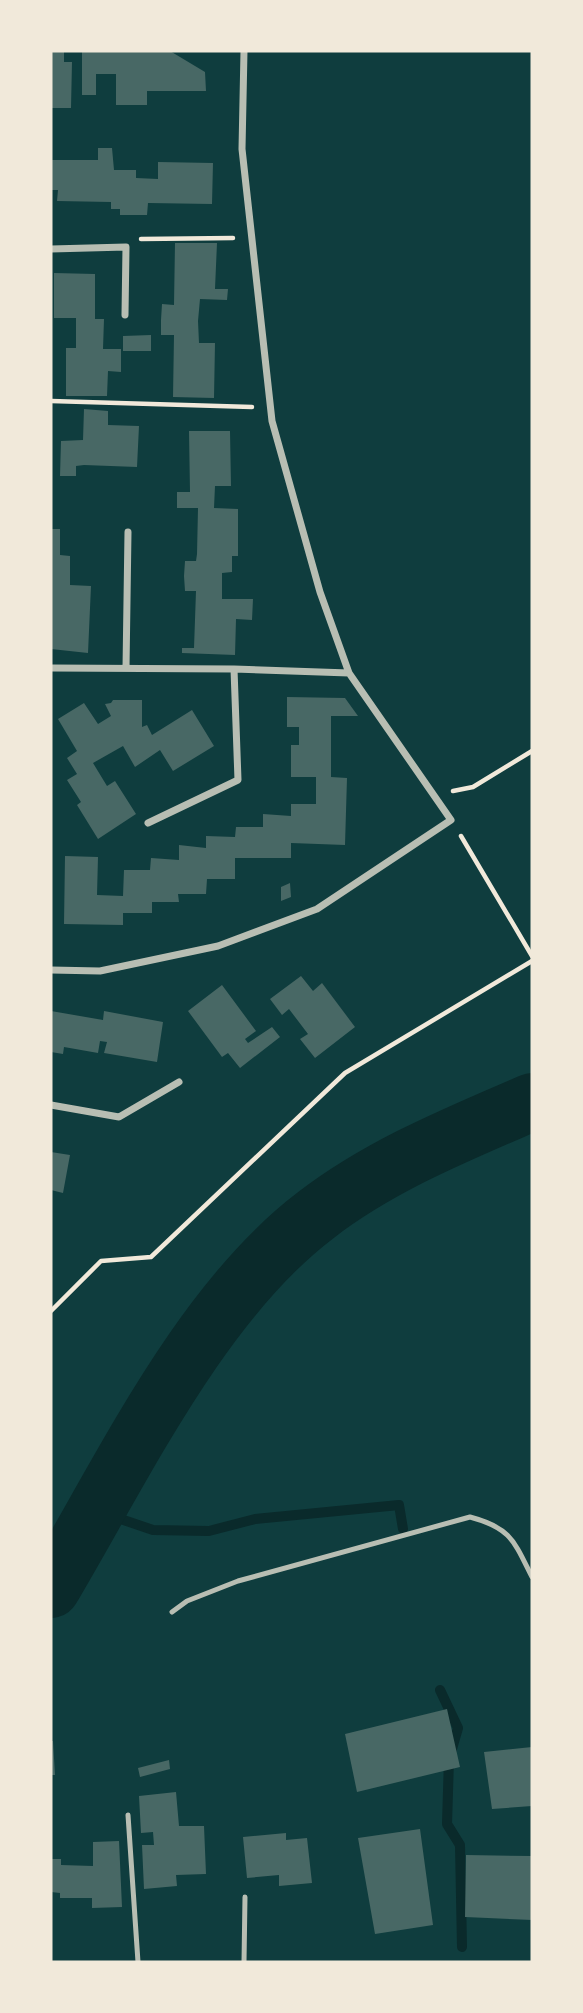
<svg xmlns="http://www.w3.org/2000/svg" width="583" height="2013" font-family="'Archivo Narrow',sans-serif">
<rect width="100%" height="100%" fill="#0f3d3e"/>
<g fill="none" stroke-linecap="round" stroke-linejoin="round">
<path stroke="#0a2a2b" stroke-width="10" d="M97 1511 153 1530 209 1531 255 1519 399 1505 403 1529
M440 1690 458 1728 449 1759 447 1824 460 1845 462 1947"/>
<path stroke="#0a2a2b" stroke-width="58" d="M51 1589C124 1466 201 1302 316 1215 381 1165 458 1134 532 1102"/>
</g>
<path fill="#486865" d="M51 51H64V62H72L71 108H51Z
M82 51H170L205 72 206 91H147V105H116V74H96V95H82Z
M98 148H112L114 170H136V178L158 179V162L213 163 212 204 148 203 147 215H120V209H111V202L57 201 58 190H51V160H98Z
M175 243H217L215 289H228L227 300 200 299 198 321 199 343H215L214 398 173 397 174 335H161V320L162 304 174 305Z
M54 273 95 274V319H104L103 349H121V372L108 371 107 396H66V348H76V318H54Z
M151 335V351H123V336Z
M84 409 108 411V425L139 426 137 467 84 465 76 466V476H60L61 441 83 440Z
M189 431H230L231 486H215L214 508 238 509V556H232V572L222 573V599H253L252 620 236 619 235 655 182 653V648H194L196 591H185L184 576 185 561H196L197 554 198 508H177V492H190Z
M51 529H60V555L70 556V585L91 586 88 653 51 649Z
M287 697 345 698 358 716H331V777L347 778 345 845 291 843V858H235V879H207L206 894H178L179 902H152V913H123V925L64 924 65 856 98 857 97 895 123 896 124 870H150L151 858 179 860V845L206 848V836L235 837 236 827H263V814L291 816V804H316V777H291V745H299V727H287Z
M113 700H142V727L147 725 152 735 192 710 214 746 173 771 160 750 135 767 123 746 93 763 107 786 115 781 136 814 98 839 77 805 81 802 67 780 77 774 67 758 77 751 58 719 84 703 98 724 111 716 105 704 111 703Z
M290 883 291 897 281 901V887Z
M301 976 313 991 322 983 355 1027 315 1058 300 1039 308 1034 289 1009 282 1015 270 999Z
M222 985 256 1031 245 1039 248 1043 272 1027 280 1037 240 1068 228 1053 222 1057 188 1011Z
M51 1011 103 1020 104 1011 163 1022 157 1062 104 1053 107 1042 100 1041 98 1053 64 1047 63 1054 51 1052Z
M51 1152 70 1155 63 1193 51 1190Z
M447 1709 460 1767 357 1792 345 1734Z
M51 1741H53L55 1775H51Z
M532 1747V1806L492 1809 484 1752Z
M169 1760 170 1769 140 1777 138 1768Z
M176 1792 179 1826H204L206 1874 176 1875 177 1886 144 1889 142 1845H154L153 1832 141 1833 139 1796Z
M420 1829 433 1925 375 1934 358 1838Z
M286 1833V1840L307 1838 312 1883 279 1886V1875L247 1878 243 1837Z
M119 1841 122 1907 92 1908V1898H60V1893L51 1892V1859H61V1865L93 1866V1842Z
M466 1855 532 1856V1920L465 1917Z"/>
<g fill="none" stroke-linecap="round" stroke-linejoin="round">
<path stroke="#f1e9da" stroke-width="4.5" d="M141 239 233 238
M51 401 252 407
M453 791 473 787 532 751
M461 836 532 956
M51 1311 101 1261 151 1257 345 1073 532 961"/>
<path stroke="#b8beb3" stroke-width="5" d="M172 1612 187 1601 238 1581 470 1517C511 1528 514 1541 532 1577
M128 1815 138 1962
M244 1962 245 1897"/>
<path stroke="#b8beb3" stroke-width="7" d="M51 249 126 247 125 315
M51 668 234 669 349 673
M126 668 128 532
M148 823 238 780 234 669
M51 970 100 971 218 946 317 909 451 820 349 673 320 592 272 421 242 149 244 51
M51 1105 119 1117 179 1082"/>
</g>
<rect width="583" height="2013" fill="none" stroke="#f1e9da" stroke-width="105"/>
</svg>
